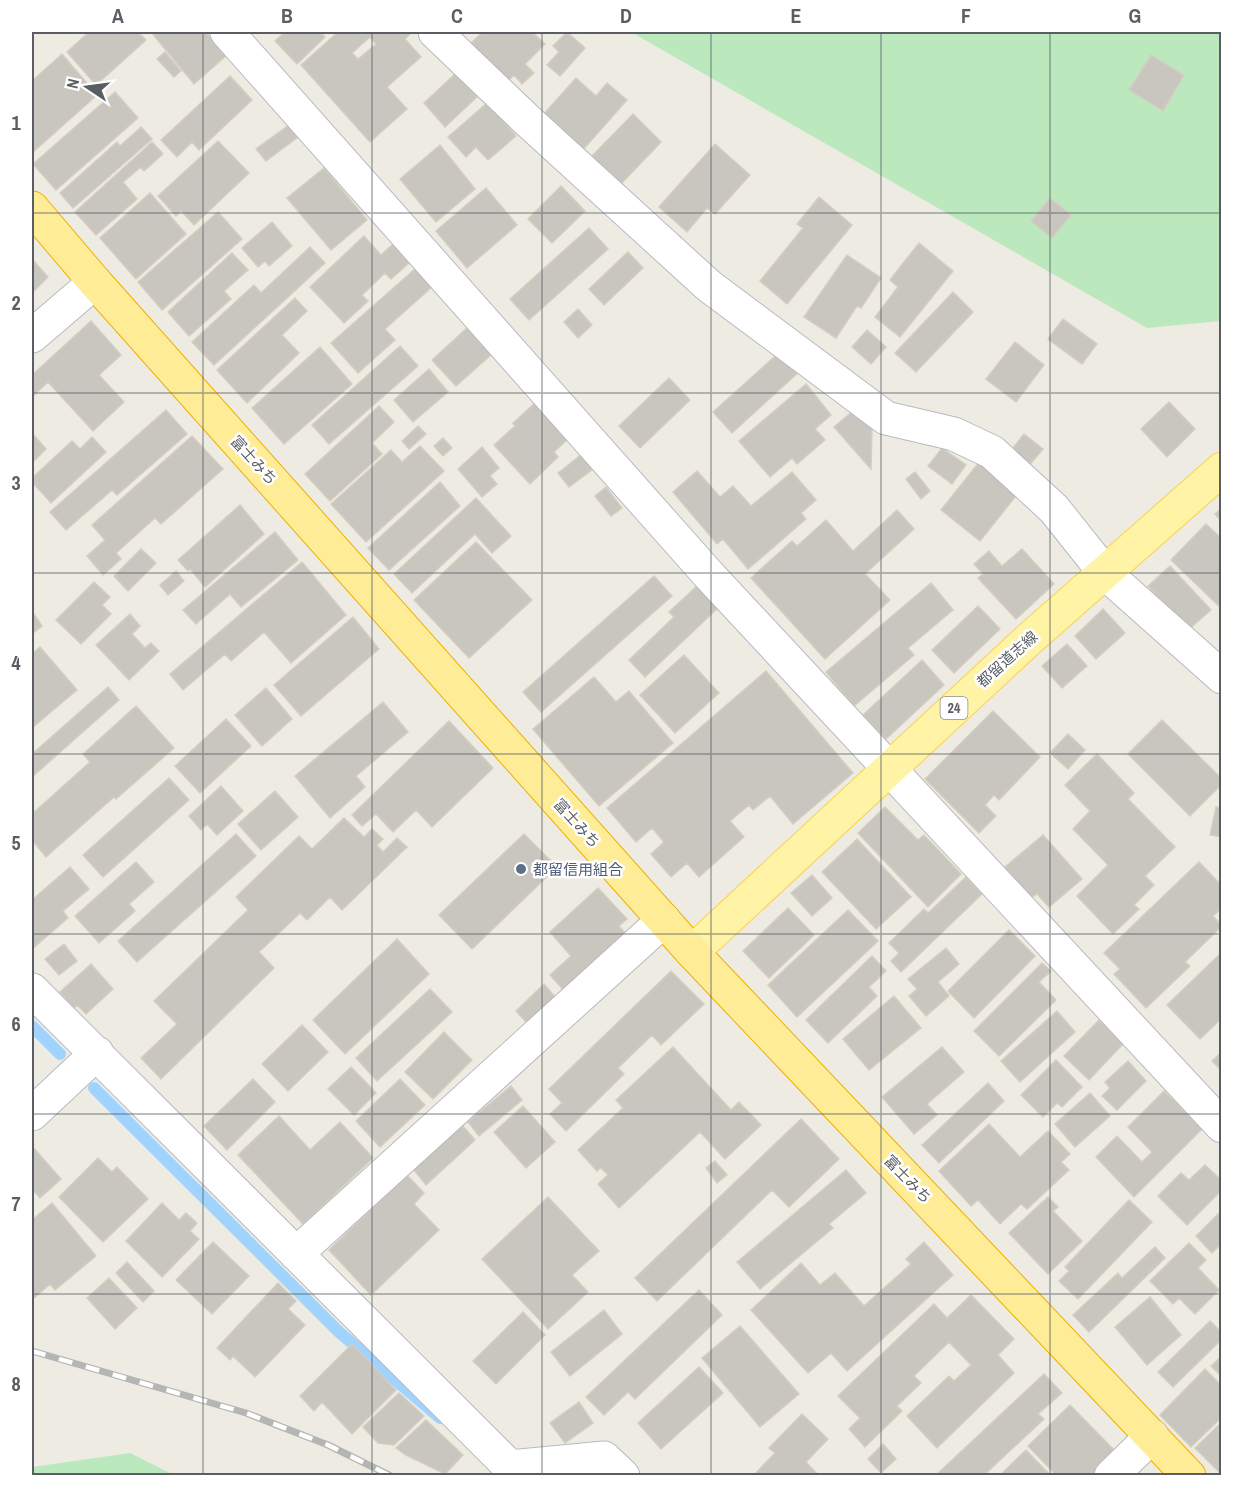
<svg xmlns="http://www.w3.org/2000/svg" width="1253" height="1507" font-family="'Archivo Narrow','Noto Sans JP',sans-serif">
<rect width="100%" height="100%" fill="#eeece2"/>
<path fill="#bce8be" d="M631 32H1221V321L1147 328Z
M130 1453 174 1475H32V1467Z"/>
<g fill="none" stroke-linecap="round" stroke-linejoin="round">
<path stroke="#a1d3ff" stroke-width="12" d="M32 1026 60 1054
M94 1088 339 1332 440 1418"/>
</g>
<path fill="#c9c6bf" stroke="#d4cec0" stroke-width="1.5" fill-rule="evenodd" d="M89 32H138L146 40 96 85 67 52Z
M151 32H206L226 56 194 84Z
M285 32H320L325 37 297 64 275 41Z
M338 32H412L405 39 421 57 387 87 407 109 370 142 301 65ZM370 37 376 44 358 59 352 53Z
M483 32H532L545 44 525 64 534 73 522 84 514 75 507 82 470 44Z
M567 32 585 48 560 76 547 65 559 52 553 46Z
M165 52 181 71 174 77 157 59Z
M62 54 97 95 32 153V81Z
M1151 55 1184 75 1163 111 1129 90Z
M456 73 477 97 445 127 424 103Z
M230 76 252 100 199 150 192 142 177 157 161 140Z
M576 78 596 96 607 83 627 100 581 152 542 116Z
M115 92 138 118 56 190 33 164Z
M487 103 516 136 488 160 476 147 466 157 448 137Z
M633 114 661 142 620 185 591 157Z
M289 125 298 137 266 161 256 149Z
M141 127 152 139 73 208 60 193 117 142 120 146Z
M218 141 249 173 194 225 181 211 176 216 158 196Z
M152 142 163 154 144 171 141 167 123 182 137 199 96 235 75 212Z
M715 144 750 175 715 214 707 208 687 232 659 207Z
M440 145 475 189 436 222 400 179Z
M324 168 367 220 331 250 287 198Z
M561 186 585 211 552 243 528 219Z
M486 188 517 225 467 268 436 231Z
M150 193 186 234 136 279 100 238Z
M819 197 852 225 787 304 760 281 803 228 797 224Z
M1050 198 1071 215 1052 238 1031 221Z
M218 212 242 239 162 310 138 282Z
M272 222 292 246 269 266 265 261 258 267 242 248Z
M589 228 608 249 529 320 510 299Z
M364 236 381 255 393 244 409 263 391 279 385 273 362 295 368 301 344 323 310 287Z
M919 243 953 271 900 337 875 317 898 287 890 280Z
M310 247 325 263 214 365 192 342 254 285 261 293Z
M628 252 643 268 604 305 589 289Z
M232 253 248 270 224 291 231 299 189 336 168 312Z
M847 255 881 278 861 308 857 306 836 338 804 317Z
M32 259 48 277 32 293Z
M416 268 432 287 385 329 395 340 358 373 331 343Z
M953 292 973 312 916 372 895 353Z
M295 298 307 311 282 335 299 353 247 403 217 370Z
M578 309 592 325 578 338 564 322Z
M1063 319 1097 344 1082 364 1048 339Z
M91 321 121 355 99 375 124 402 93 431 48 382 32 397V375Z
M468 327 492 354 456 386 432 360Z
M867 330 886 347 871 364 852 347Z
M1015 342 1044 365 1016 402 986 379Z
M400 346 418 366 329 444 312 425Z
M320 347 352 384 284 444 252 408Z
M782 350 801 370 732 433 713 412Z
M429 369 448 392 413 422 394 400Z
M669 378 690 400 640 448 619 426Z
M806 384 831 415 815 429 825 440 797 464 792 458 770 477 739 441Z
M536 402 569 438 554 452 558 457 530 484 494 445 515 426 513 423Z
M1169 402 1195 429 1167 457 1141 429Z
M379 406 394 422 372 443 382 454 330 501 305 474Z
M166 410 187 434 117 495 112 490 66 530 50 512Z
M854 410 872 428 871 469 834 427Z
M418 426 426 434 409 449 402 441Z
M32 433 46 449 32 463Z
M1024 434 1043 449 1027 468 1009 453Z
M192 436 223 469 161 524 155 518 116 553 121 559 103 575 87 556 105 540 92 525Z
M92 437 106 452 51 503 32 482V478L72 441 80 449Z
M443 438 452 448 443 456 434 446Z
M420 446 444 471 366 542 331 504 391 450 402 462Z
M482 447 499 468 490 476 497 484 482 497 458 469Z
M942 448 966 465 952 484 928 466Z
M582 454 593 469 569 487 558 473Z
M984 456 1023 487 980 541 941 510Z
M697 471 720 497 733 486 751 506 792 472 816 500 801 513 806 519 748 569 723 539 717 544 673 492Z
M915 472 930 491 921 499 906 479Z
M440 482 460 506 389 570 368 548Z
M606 487 622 508 611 516 595 496Z
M476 498 511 536 492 553 475 534 412 593 394 574Z
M240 505 264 534 205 587 190 569 188 571 178 560Z
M1222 508V522L1215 514Z
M897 510 914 529 865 574 890 600 825 659 751 578 792 541 797 546 826 520 853 551Z
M1206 524 1222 539V609L1171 560Z
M275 532 298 560 241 607 230 594 196 624 183 610Z
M476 542 532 600 469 658 414 600Z
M141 549 156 563 128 591 114 576Z
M1022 549 1054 584 1016 619 978 578 983 574 974 564 989 551 1002 566Z
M302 562 346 615 291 663 264 632 231 661 225 654 183 690 170 674Z
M1170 566 1211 610 1188 630 1148 586Z
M176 571 184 581 168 595 160 585Z
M654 576 672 596 541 712 523 692Z
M94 582 110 597 102 605 111 614 81 644 56 620Z
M931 583 953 610 908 648 914 655 854 706 826 672Z
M698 585 719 607 645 677 629 660 674 617 669 612Z
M978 606 1000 629 954 673 932 650Z
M1103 609 1125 633 1096 659 1075 636Z
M32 611 42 626 32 634Z
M130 614 140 626 132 634 145 648 151 643 159 651 129 680 96 645Z
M353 617 379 649 301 716 274 685Z
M1067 644 1087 666 1062 688 1042 666Z
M40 647 77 690 32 728V654Z
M684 655 719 693 675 733 640 695Z
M922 660 944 685 886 739 863 715Z
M766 671 853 773 793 824 770 796 753 810 749 805 730 821 744 837 699 877 687 863 671 877 651 854 664 842 652 828 636 842 607 808Z
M594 677 616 702 629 691 673 743 599 806 533 729Z
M108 687 119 700 32 777V754Z
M266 688 292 719 262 746 235 715Z
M383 702 408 732 356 776 365 787 330 818 295 776Z
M136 706 174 748 116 799 114 797 46 857 32 840V814L90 762 83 754Z
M993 711 1040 757 999 800 994 795 985 805 996 816 979 833 925 779Z
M226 719 251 746 200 793 175 766Z
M1162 720 1222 779V784L1190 816 1128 754Z
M449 721 493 768 432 827 416 810 393 832 376 814 362 826 352 815Z
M1068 734 1085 750 1068 769 1050 753Z
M1097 754 1134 793 1128 799 1175 847 1145 876 1154 885 1134 905 1139 909 1113 934 1077 896 1108 865 1073 829 1090 811 1065 785Z
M169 778 189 800 103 877 83 855Z
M221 786 243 811 217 835 207 824 201 830 189 816Z
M275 791 298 817 261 850 238 824Z
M885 807 918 840 924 835 961 874 928 907 858 833Z
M1216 807 1222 808V837L1210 835Z
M344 818 364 837 372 829 383 839 377 845 383 852 397 838 407 847 342 910 330 897 307 920 300 913 259 952 274 968 161 1079 141 1058 177 1024 154 1001 248 910 236 897 299 836 312 849Z
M236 834 256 856 137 962 118 941Z
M524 834 557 867 472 949 439 915Z
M1043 835 1082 879 1049 907 1037 894 1031 898 1005 867Z
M857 839 911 897 876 929 822 872Z
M136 862 154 882 129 904 135 911 99 943 75 916Z
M1199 862 1222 886V908L1213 916 1222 926 1185 962 1190 966 1146 1008 1114 974 1120 969 1104 953Z
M70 867 89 889 63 911 68 918 32 949V900Z
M812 875 832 898 812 916 791 893Z
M966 877 982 894 901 972 891 961 899 953 889 943 924 909 928 913Z
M598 888 627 919 619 926 629 937 566 993 550 975 571 956 550 932Z
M788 908 814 935 769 978 743 951Z
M848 910 878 941 797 1017 768 985Z
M1009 930 1035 956 974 1018 948 991Z
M397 939 429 974 345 1054 313 1020Z
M64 944 77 961 59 975 45 959Z
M946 948 959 964 938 982 949 996 926 1016 909 996 917 989 908 979Z
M1222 952V1018L1200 1039 1167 1005Z
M872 956 886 971 869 987 877 996 828 1043 806 1020Z
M1042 963 1051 971 1039 982 1056 1000 999 1056 974 1031Z
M91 964 113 989 86 1014 77 1005 74 1008 60 992Z
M671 971 704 1004 661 1045 652 1035 618 1068 624 1074 566 1131 550 1114 562 1103 549 1089Z
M544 984 556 998 528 1024 516 1011Z
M430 989 452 1012 377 1081 356 1058Z
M894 996 921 1028 869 1070 843 1039Z
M1057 1011 1075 1032 1020 1082 1001 1061Z
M1099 1020 1123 1044 1089 1080 1064 1056Z
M302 1025 328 1052 288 1091 262 1064Z
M444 1032 472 1060 433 1099 405 1072Z
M673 1047 731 1110 739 1102 761 1125 725 1159 700 1132 619 1208 598 1184 608 1175 601 1168 597 1171 578 1150 623 1108 616 1100Z
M942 1047 964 1072 927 1104 937 1115 914 1134 882 1097Z
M1222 1052V1071L1212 1061Z
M1056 1060 1082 1087 1062 1107 1057 1103 1043 1117 1021 1095Z
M1128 1061 1146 1081 1117 1110 1102 1096 1110 1088 1105 1082Z
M351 1067 376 1093 354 1115 328 1089Z
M253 1079 275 1102 227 1150 204 1126Z
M400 1079 425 1105 380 1147 356 1121Z
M988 1083 1004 1101 939 1163 922 1145Z
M511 1086 522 1100 479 1136 468 1122Z
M1164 1091 1202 1129 1134 1197 1096 1157 1117 1136 1142 1162 1152 1152 1128 1127Z
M1090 1093 1110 1116 1075 1147 1055 1124Z
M523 1106 555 1142 526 1168 494 1132Z
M279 1116 310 1150 340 1122 373 1158 303 1224 238 1155Z
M801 1119 839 1159 789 1207 772 1190 657 1301 635 1278Z
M989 1124 1020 1157 1048 1131 1070 1154 1061 1162 1069 1170 1027 1209 1021 1204 1000 1224 978 1200 971 1206 939 1171Z
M462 1125 475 1140 426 1185 413 1169Z
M32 1146 61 1179 40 1198 32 1189Z
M98 1158 112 1172 117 1167 148 1199 103 1242 59 1197Z
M715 1161 727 1175 717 1183 706 1168Z
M1205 1165 1222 1181V1190L1187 1225 1158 1196 1181 1173 1189 1180Z
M846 1170 866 1193 829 1224 833 1228 760 1289 737 1262Z
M407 1175 424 1193 414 1204 439 1230 371 1295 329 1250Z
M548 1197 599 1251 572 1275 588 1292 548 1329 482 1259Z
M1048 1197 1058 1207 1053 1211 1082 1241 1048 1274 1009 1233Z
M1129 1200 1152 1222 1078 1299 1059 1281 1069 1271 1065 1267Z
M52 1203 96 1256 55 1290 50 1284 32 1300V1220Z
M162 1203 179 1220 186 1213 197 1223 190 1231 199 1239 162 1277 126 1241Z
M1222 1210V1243L1212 1253 1196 1236Z
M213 1242 249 1276 212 1314 176 1280Z
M924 1242 953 1275 847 1371 831 1353 808 1373 751 1310 801 1263 820 1285 835 1273 864 1306 911 1264 906 1259Z
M1189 1243 1206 1260 1198 1268 1219 1290 1195 1314 1179 1298 1173 1304 1150 1281Z
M1155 1247 1165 1258 1089 1332 1073 1315 1118 1273 1122 1278Z
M127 1262 154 1291 143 1302 116 1273Z
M109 1278 137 1308 115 1329 87 1298Z
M278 1283 296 1301 288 1309 305 1325 255 1377 233 1356 230 1360 217 1348Z
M699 1290 722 1315 635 1399 628 1392 604 1415 586 1397Z
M971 1295 1014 1339 998 1355 1014 1373 937 1448 907 1416 949 1376 954 1381 971 1365 949 1342 914 1376 921 1383 897 1406 902 1411 865 1447 849 1429 860 1418 838 1396 934 1304 947 1318Z
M1150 1297 1181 1335 1147 1365 1115 1327Z
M604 1310 622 1334 570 1376 551 1352Z
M523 1312 545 1335 496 1384 473 1361Z
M1210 1321 1222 1333V1339L1173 1387 1158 1372Z
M740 1326 799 1394 760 1427 702 1358Z
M352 1344 396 1390 352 1434 322 1402 314 1411 300 1396Z
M1222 1356V1375L1221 1376 1211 1366Z
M699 1367 723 1393 661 1449 638 1423Z
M1205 1369 1222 1386V1417L1191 1447 1160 1415Z
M1044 1374 1062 1393 1038 1414 1044 1419 983 1476H935Z
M399 1393 424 1416 394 1445 378 1443 363 1427Z
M579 1402 593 1423 565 1443 550 1423Z
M1070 1405 1118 1454 1096 1476H1057L1028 1446Z
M802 1414 828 1439 806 1462 819 1476H753L775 1453 769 1448Z
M426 1420 463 1455 445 1474 406 1455 396 1448Z
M1222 1422V1475L1195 1448Z
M883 1444 896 1459 881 1473 868 1459Z
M1026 1450 1051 1476H999Z"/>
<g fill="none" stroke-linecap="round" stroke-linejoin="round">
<g stroke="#b7bac0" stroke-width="35">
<path id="minor" d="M227 32 708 574 1222 1126
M435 32 527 120 709 286 886 418 954 434 992 452 1054 509 1105 573 1222 677
M32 336 95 282
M32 990 510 1467 604 1458 623 1476
M32 1114 97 1053
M296 1254 664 920
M1111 1476 1152 1436"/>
</g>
<g stroke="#fbd14e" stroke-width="35">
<path id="primary" d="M692 952 1026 642 1222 469"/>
</g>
<g stroke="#f0af00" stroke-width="35">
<path id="trunk" d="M32 208 95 282 692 952 1189 1476"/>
</g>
<use href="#minor" stroke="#fff" stroke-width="33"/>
<use href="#primary" stroke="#fff4a6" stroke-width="33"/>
<use href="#trunk" stroke="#ffec97" stroke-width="33"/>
<g stroke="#b4b5b5" stroke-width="7">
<path id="rail" d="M32 1351 246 1413 328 1445 391 1476"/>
</g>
<use href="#rail" stroke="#fff" stroke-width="4.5" stroke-dasharray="14" stroke-linecap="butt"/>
</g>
<path fill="none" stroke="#5a5e64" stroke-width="1.5" stroke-opacity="0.55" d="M203 32V1476M372 32V1476M542 32V1476M711 32V1476M881 32V1476M1050 32V1476M32 213H1222M32 393H1222M32 573H1222M32 754H1222M32 934H1222M32 1114H1222M32 1294H1222"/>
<circle fill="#5c6f8a" stroke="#fff" stroke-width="2" cx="521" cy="869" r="6"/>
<g text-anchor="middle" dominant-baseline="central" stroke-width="5" stroke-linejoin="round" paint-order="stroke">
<rect fill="#fff" stroke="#8c8e92" stroke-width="1.5" x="940.5" y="697" width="27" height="22" rx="4.5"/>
<g font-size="14" font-weight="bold" fill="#5a5e64">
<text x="954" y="708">24</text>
</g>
<g font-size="15" fill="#5a5e64" stroke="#fff">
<text transform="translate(254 460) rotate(48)">富士みち</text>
<text transform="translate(1007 659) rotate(-42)">都留道志線</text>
<text transform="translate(577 823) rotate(48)">富士みち</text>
<text transform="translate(908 1179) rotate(46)">富士みち</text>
</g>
<g font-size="15" fill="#4e5e75" stroke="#fff" text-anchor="start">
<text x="533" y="869">都留信用組合</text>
</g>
</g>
<rect width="1253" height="1507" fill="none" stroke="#ffffff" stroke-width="66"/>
<g transform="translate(87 87) rotate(283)" stroke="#ffffff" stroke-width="4.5" paint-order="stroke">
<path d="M0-4.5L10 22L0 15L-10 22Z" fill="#5a5e64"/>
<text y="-9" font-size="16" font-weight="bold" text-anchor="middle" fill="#5a5e64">N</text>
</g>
<rect x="33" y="33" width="1187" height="1441" fill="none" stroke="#5a5e64" stroke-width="2"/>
<g font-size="20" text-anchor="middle" font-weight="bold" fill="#5a5e64">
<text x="118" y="23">A</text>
<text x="287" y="23">B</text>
<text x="457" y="23">C</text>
<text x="626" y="23">D</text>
<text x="796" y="23">E</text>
<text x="966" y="23">F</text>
<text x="1135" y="23">G</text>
<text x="16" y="130">1</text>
<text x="16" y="310">2</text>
<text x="16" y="490">3</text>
<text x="16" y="670">4</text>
<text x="16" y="850">5</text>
<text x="16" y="1031">6</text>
<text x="16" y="1211">7</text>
<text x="16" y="1391">8</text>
</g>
</svg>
